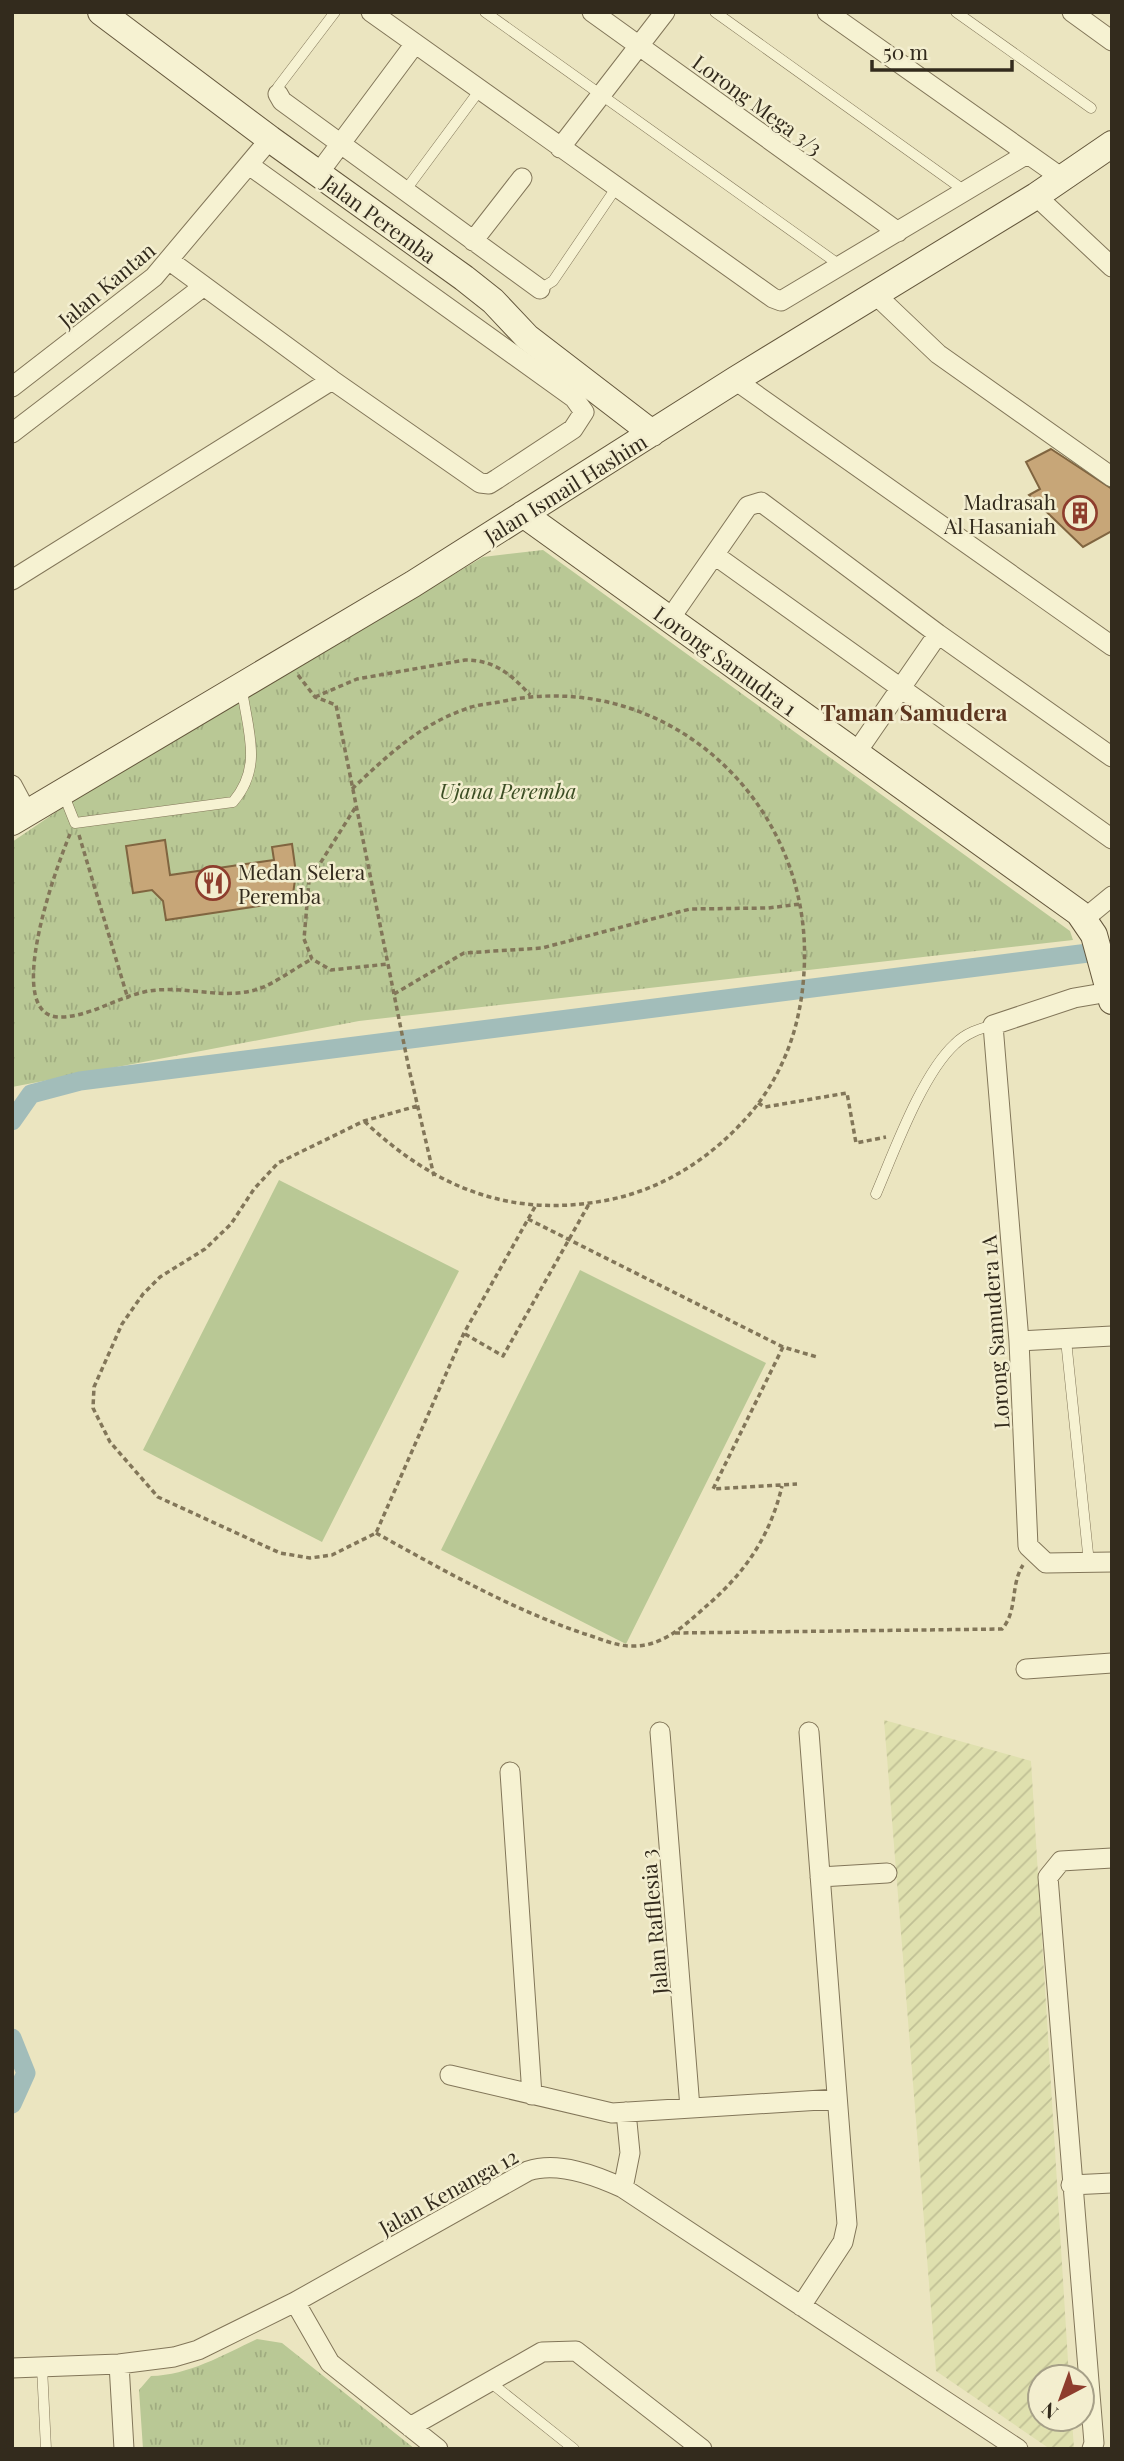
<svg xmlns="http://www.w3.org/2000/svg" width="1124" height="2461" font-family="'Playfair Display',serif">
<defs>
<pattern id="farmland-furrows" width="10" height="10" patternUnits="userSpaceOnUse" patternTransform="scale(1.75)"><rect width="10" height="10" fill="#dfe0ae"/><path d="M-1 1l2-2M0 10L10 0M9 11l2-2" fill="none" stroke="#c0c095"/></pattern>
<pattern id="park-tufts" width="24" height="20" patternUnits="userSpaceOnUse" patternTransform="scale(1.75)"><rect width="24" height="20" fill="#b9c895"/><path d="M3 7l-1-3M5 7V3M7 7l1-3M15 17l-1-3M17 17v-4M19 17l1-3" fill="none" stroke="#a0ac80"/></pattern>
</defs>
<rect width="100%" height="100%" fill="#ebe5c0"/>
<path fill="url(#farmland-furrows)" d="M884 1720 1031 1761 1069 2377H1040V2419H1072L1074 2449H1050L936 2371Z"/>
<path fill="#b9c895" d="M279 1180 459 1271 322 1542 143 1450Z
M580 1270 766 1363 626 1644 441 1550Z"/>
<path fill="url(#park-tufts)" d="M543 550 1070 931 1073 940 359 1021 12 1087V842L62 808 483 557Z
M257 2339 282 2343 415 2449H143L139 2390 151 2376C189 2375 223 2355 257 2339Z"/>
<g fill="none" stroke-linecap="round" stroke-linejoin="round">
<path stroke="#a2bdba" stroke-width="19" d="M12 1121 31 1094 80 1081 1112 950
M12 2038 26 2073 12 2104"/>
</g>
<path fill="#c7a678" stroke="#806540" stroke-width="2" d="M1051 449 1112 489V531L1083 547 1029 495 1040 489 1026 462Z
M165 840 170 875 274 860 272 847 292 844 296 873 292 901 166 920 163 901 152 890 133 893 126 846Z"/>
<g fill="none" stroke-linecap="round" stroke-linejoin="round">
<g stroke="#827659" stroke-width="11">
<path id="lane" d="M485 12 841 266
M715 12 965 191
M956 12 1091 108
M278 94V87L335 12
M405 191 479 91
M540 289 553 281 616 188
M63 793 75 823 233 802C263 767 248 732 242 690
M876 1194C894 1152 922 1074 955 1044 966 1033 979 1029 993 1025
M1066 1340 1089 1563
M42 2367 46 2449
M490 2382 574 2449"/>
</g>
<g stroke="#827659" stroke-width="21">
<path id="street" d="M371 12 773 298 781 301 1027 154
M592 12 898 232
M827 12 1062 178
M1072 12 1112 41
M278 94 282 101 540 289
M560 148 665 12
M318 174 414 45
M1036 196 1112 267
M473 241 522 178
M170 261 332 380 480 483 489 484 497 479 573 429 584 412 574 398 249 165
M876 295 938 354 1112 477
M735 380 1112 646
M12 387 154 277 270 139
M12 433 204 286
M716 556 1112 839
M12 580 332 380
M669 620 748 506 761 502 938 634 1112 757
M856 753 938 634
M12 785 27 813
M1084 919 1112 896
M1109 992 1074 998 993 1025 1019 1341 1028 1546 1046 1563 1112 1562
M1019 1341 1112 1336
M1026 1669 1112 1663
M660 1732 690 2108
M510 1772 532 2095
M820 1877 887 1873
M450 2075 612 2113 837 2099
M1071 2185 1112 2183
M623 2188 630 2153 626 2112
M295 2302 330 2363 438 2449
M801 2306 843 2242 847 2224 809 1732
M119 2364 124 2449
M12 2368 119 2364 174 2357 198 2350 295 2302 528 2171C558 2161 595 2175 623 2188L1018 2449
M410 2427 542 2352 576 2351 702 2449
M1092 2449 1094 2443 1048 1877 1061 1861 1112 1858"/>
</g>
<g stroke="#64573c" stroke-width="28">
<path id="secondary" d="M101 12 270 139 464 278 493 301 527 337 652 433
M523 514 1079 913 1094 935 1112 1001
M12 822 413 584 735 380 1036 196 1112 144"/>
</g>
<path stroke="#827659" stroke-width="3.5" stroke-dasharray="5 3.5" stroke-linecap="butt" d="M298 675 315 697 336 705 409 1069 434 1176
M315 697 357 679 465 660C494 660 511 674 530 695
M352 789C386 757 418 726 463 710 474 705 487 704 499 702 667 665 815 804 804 972 801 1025 784 1074 749 1115 713 1156 667 1187 613 1199 513 1220 436 1189 364 1121
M355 808 309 881 304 939 312 959 331 970 388 964
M70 834C55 870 0 1022 63 1017 93 1015 116 998 144 992 180 984 216 999 251 991 271 987 293 969 312 959
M79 835 128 999
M394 994 464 953 542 948 690 909 768 908 801 904
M758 1103 765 1107 847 1093 856 1143 886 1137
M417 1106 364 1121 278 1163 254 1189 231 1224 205 1249 160 1277 143 1294 122 1324 94 1387 93 1408 110 1442 158 1497 280 1553 310 1558 332 1555 376 1533 464 1333 536 1205
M528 1219 783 1347 817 1357
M465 1334 503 1356 589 1204
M783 1347 713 1489 797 1484
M376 1533C443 1570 509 1608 582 1633 599 1638 617 1647 634 1646 666 1646 689 1621 711 1602 748 1569 771 1533 782 1486
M675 1633 1002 1629C1018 1611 1010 1585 1023 1565"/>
<use href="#lane" stroke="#f6f2d2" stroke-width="10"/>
<use href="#street" stroke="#f6f2d2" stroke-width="19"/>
<use href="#secondary" stroke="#f6f2d2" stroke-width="26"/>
</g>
<defs>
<g id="building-ring" transform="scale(1.75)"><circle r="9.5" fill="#f3eecf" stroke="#8e3d2d" stroke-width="1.5"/><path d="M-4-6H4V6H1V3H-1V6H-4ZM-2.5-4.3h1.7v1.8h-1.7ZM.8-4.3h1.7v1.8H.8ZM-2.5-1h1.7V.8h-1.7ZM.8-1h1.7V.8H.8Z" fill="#8e3d2d"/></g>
<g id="restaurant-ring" transform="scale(1.75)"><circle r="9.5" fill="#f3eecf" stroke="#8e3d2d" stroke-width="1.5"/><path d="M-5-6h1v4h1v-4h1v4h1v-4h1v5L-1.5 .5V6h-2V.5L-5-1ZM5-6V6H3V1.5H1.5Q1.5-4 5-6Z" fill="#8e3d2d"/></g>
</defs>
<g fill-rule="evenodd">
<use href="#building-ring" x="1080" y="513"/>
<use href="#restaurant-ring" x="213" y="883"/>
</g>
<g text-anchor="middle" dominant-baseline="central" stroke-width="5" stroke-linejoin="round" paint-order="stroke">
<g font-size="21" fill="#332b1d" stroke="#f3eecf">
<text transform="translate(758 104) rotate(36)">Lorong Mega 3/3</text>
<text transform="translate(380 218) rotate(36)">Jalan Peremba</text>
<text transform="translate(106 284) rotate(-40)">Jalan Kantan</text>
<text transform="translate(565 488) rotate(-32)">Jalan Ismail Hashim</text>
<text transform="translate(726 660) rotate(36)">Lorong Samudra 1</text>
<text transform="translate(994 1332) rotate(-94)">Lorong Samudera 1A</text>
<text transform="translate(653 1922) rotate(-95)">Jalan Rafflesia 3</text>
<text transform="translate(448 2191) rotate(-29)">Jalan Kenanga 12</text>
</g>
<g font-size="21" fill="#332b1d" stroke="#f3eecf" text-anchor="end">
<text x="1056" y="501">Madrasah<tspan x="1056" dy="24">Al Hasaniah</tspan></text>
<text x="238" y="871" text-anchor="start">Medan Selera<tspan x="238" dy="24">Peremba</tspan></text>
</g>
<g font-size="21" font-style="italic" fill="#3c4e24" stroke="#f3eecf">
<text x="508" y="790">Ujana Peremba</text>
</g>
<g font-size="23" font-weight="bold" fill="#5d361f" stroke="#f3eecf">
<text x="914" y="711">Taman Samudera</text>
</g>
</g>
<rect width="1124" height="2461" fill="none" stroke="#332b1d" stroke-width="28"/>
<g transform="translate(1061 2398) rotate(221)"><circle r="33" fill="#f3eecf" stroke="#a6a088" stroke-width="2"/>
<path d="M0-5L12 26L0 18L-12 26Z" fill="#8e3d2d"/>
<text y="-10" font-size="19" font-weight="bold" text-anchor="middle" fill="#332b1d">N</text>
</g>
<path d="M872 60v10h140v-10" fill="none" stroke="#332b1d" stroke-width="3.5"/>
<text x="883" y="60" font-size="21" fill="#332b1d" stroke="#f3eecf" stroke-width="5" paint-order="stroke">50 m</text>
</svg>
